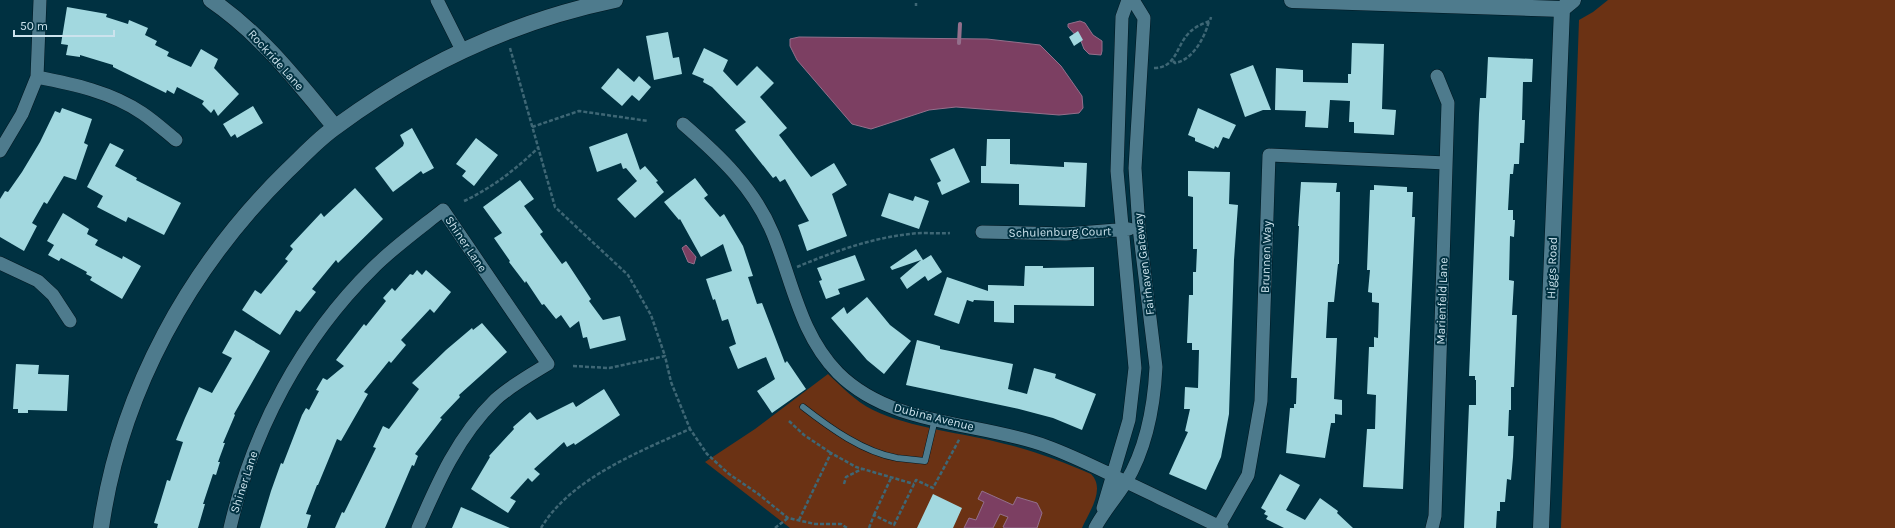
<svg xmlns="http://www.w3.org/2000/svg" width="1895" height="528" font-family="Karla,sans-serif">
<rect width="100%" height="100%" fill="#003141"/>
<path fill="#6b3214" d="M1608,0H1895V528H1561L1579,20L1593,12Z
M828,374C842,387 855,401 873,410C910,428 964,433 1005,444C1035,451 1063,462 1091,474C1106,489 1089,512 1082,528H790L705,462L755,429Z"/>
<path fill="#7c3f62" stroke="#94708c" d="M1080,21L1085,23L1093,35L1102,41V51L1101,55L1089,54L1084,49L1081,41L1068,27V24Z
M799,37L987,39L1040,45L1061,66L1082,96L1083,108L1079,113L1059,115L956,107L929,110L871,129L852,124L797,60L790,46V39Z
M686,245L696,257L694,264L688,262L682,248Z
M982,491L1013,505L1017,497L1037,503L1042,513L1037,528H1005L1003,527L1008,517L1000,514L993,528H964L969,518L976,520L984,502L978,499Z"/>
<g fill="none" stroke-linecap="round" stroke-linejoin="round">
<path stroke="#94708c" stroke-width="4" d="M959,43L960,24"/>
</g>
<path fill="#a2d8df" d="M67,7L107,14L106,17L128,24L129,20L148,28L145,35L157,41L155,45L169,52L167,56L191,67L201,49L218,59L214,68L239,94L218,116L214,109L211,113L202,104L204,101L177,87L174,94L167,90L166,93L113,67V65L80,55V57L66,55L68,45L61,44Z
M1078,31L1083,40L1074,46L1069,37Z
M668,32L673,58L679,57L682,74L654,80L646,36Z
M1352,43L1384,44L1382,109L1396,110L1394,135L1354,133V122H1349L1350,101L1330,100L1328,128L1305,127L1306,111L1275,110L1276,68L1303,70V82L1348,83V74H1351Z
M704,48L728,60L723,71L737,86L757,66L774,83L760,97L787,128L779,135L811,177L834,163L847,185L832,194L847,236L807,251L798,225L809,221L785,179L780,182L776,176L773,178L735,130L746,122L712,87L703,82L704,79L692,74Z
M1488,57L1533,59L1532,82H1523L1522,120H1525L1524,143H1520L1519,164H1514L1513,174H1510L1508,210H1513V220H1515L1514,237L1510,236L1509,280L1514,281L1512,315H1517L1514,387H1511V410H1509L1508,436H1514L1513,457L1511,480L1507,479L1505,502H1500V511H1497L1496,528H1464L1469,405H1476V380H1475V376H1469L1479,114L1480,98H1486Z
M1253,65L1271,110H1263L1245,117L1230,74Z
M618,68L634,82L639,76L651,87L639,101L632,95L622,106L601,88Z
M253,106L263,123L237,138L235,134L231,137L223,124Z
M62,108L92,119L84,143L88,145L76,180L64,176L47,204L44,202L32,223L37,226L24,251L0,237V199L5,191L8,192L22,172L40,142L55,111L60,113Z
M1198,108L1236,125L1229,139L1223,137L1218,148L1215,146L1214,149L1195,141V138L1188,135Z
M412,128L434,168L423,174L421,171L393,192L375,168L403,146L404,143L400,135Z
M627,133L640,170L645,166L658,181L656,182L664,192L635,218L617,199L637,181L626,168L623,169L621,163L597,172L589,147Z
M476,138L498,155L474,186L462,176L466,171L456,164Z
M987,139H1010V164L1064,167V162L1087,163L1085,207L1019,205V184L981,183V166H986Z
M110,143L124,150L115,166L137,178L136,180L181,203L164,235L128,217L126,222L97,207L103,196L87,187Z
M954,148L970,182L942,195L937,183L941,181L930,159Z
M1188,171L1230,172L1229,204L1238,205L1234,260L1229,414L1221,457L1206,490L1169,474L1188,432L1185,431L1190,409H1184L1185,387L1198,388L1199,350H1192V343H1187L1189,295H1193V272H1196L1197,249H1193V197L1188,196Z
M695,178L708,195L704,198L720,217L724,214L743,246L753,276L748,277L757,304L762,303L785,363L787,361L806,389L772,413L757,391L775,379L766,357L738,369L729,347L736,344L728,319L722,321L715,299L713,300L706,279L732,271L723,244L701,257L680,219L679,220L664,202Z
M520,180L534,199L524,206L543,232L540,234L562,264L566,261L591,299L589,301L603,320L620,316L626,340L590,349L587,337L583,338L579,321L570,328L561,315L556,319L544,304L542,305L526,281L525,283L509,262L510,261L494,238L502,233L483,207Z
M1301,182L1337,183L1336,192H1340L1339,264H1338L1334,302H1328L1326,338H1337L1334,399L1342,400V415L1335,414V423H1331L1325,458L1286,453L1290,408H1294V404H1296L1297,378H1291L1299,226H1298Z
M1374,185L1407,187V192H1413L1412,217H1415L1403,489L1363,487L1367,429H1375L1376,395L1367,394L1369,347H1374V337L1378,338L1379,303L1372,302V293L1368,292L1370,270H1367L1370,190H1374Z
M355,188L383,219L338,263L336,260L312,289L316,292L300,312L296,310L280,335L242,310L255,290L261,294L288,261L285,259L293,249L290,246L321,213L324,217Z
M889,193L913,201L915,196L929,201L919,229L881,216Z
M63,213L89,229L87,234L98,240L95,245L122,259L123,256L141,266L122,299L90,280L92,277L86,274L87,272L61,258L59,261L48,255L54,245L47,241Z
M916,249L923,260L931,255L942,272L928,281L925,276L907,289L900,278L921,260L892,270L890,267Z
M855,255L865,280L838,289L840,294L826,299L819,281L822,280L817,268Z
M1025,266H1043V268L1094,267V306L1014,305V323L994,322V301L974,300L973,302L967,300L959,324L934,315L947,277L988,291V285L1024,286Z
M417,270L422,275L426,270L451,292L434,313L430,309L401,340L406,345L391,363L389,361L364,392L368,394L341,441L337,439L318,485H317L306,514L311,515L307,528H260L271,491L281,463L283,464L302,415L306,408L309,410L319,391L316,390L323,378L327,380L344,366L336,360L364,324L366,326L386,301L383,298L392,288L395,291L410,274L413,275Z
M867,297L890,325L911,341L884,374L867,360L831,318L844,307L847,314Z
M482,323L507,352L459,395L460,397L440,418L442,419L415,454L418,456L414,466L412,465L385,528H335L342,512L344,513L376,448L373,447L383,426L389,429L419,389L412,383L446,350L472,328L473,330Z
M235,330L270,351L234,414L235,415L223,443H225L218,462H220L216,475L213,474L203,504H205L198,528H157L158,524L154,523L165,487L167,480L170,481L183,442L176,440L185,418L199,387L212,393L232,358L222,353Z
M917,340L940,346V349L1013,364L1008,389L1027,394L1034,368L1056,374L1055,378L1096,394L1082,430L1053,418L1019,409L906,385Z
M16,364L39,365L38,374L69,375L67,411L28,410V413H18V409H13Z
M604,389L620,415L575,445L574,443L567,447L564,442L534,469L540,474L532,482L528,478L510,498L516,501L508,513L471,489L490,457L489,456L514,429L513,427L530,412L537,420L573,402L576,407Z
M1280,474L1300,485L1286,510L1305,520L1320,498L1338,511L1337,513L1353,528H1284L1266,519L1268,516L1264,514L1266,511L1261,508Z
M933,494L962,508L953,528H917Z
M461,507L510,528H452Z"/>
<g fill="none" stroke-linecap="round" stroke-linejoin="round">
<g stroke="#021720" stroke-width="7">
<path id="service" d="M803,407C830,428 863,452 897,458C906,459 916,460 925,461L935,419"/>
</g>
<g stroke="#021720" stroke-width="14">
<path id="minor" d="M437,0L462,50
M37,77C73,84 111,92 142,113C154,121 165,131 176,140
M683,124C720,156 754,188 773,234C793,283 800,334 838,373C892,427 978,421 1046,446C1071,455 1095,467 1118,478C1153,495 1188,511 1222,528
M0,151L22,114L37,77L40,0
M982,232L1066,234L1129,229
M0,263L38,281L53,295L70,321
M1103,508L1129,420L1135,368L1117,171L1122,17L1128,0
M1219,526L1248,475L1261,401L1269,155L1446,163
M230,528C253,430 301,339 373,268C394,247 419,229 443,210L548,364C530,375 510,386 495,400C458,436 438,482 418,528
M1095,528C1104,511 1116,498 1126,482C1147,447 1154,407 1156,367L1139,228L1135,168L1144,18L1133,0
M1432,528L1435,516L1448,103L1437,76"/>
</g>
<g stroke="#021720" stroke-width="17">
<path id="tertiary" d="M211,0C261,34 297,81 335,127
M1292,0L1562,9
M1562,9L1573,0
M101,528C120,392 190,266 287,171C303,156 319,138 337,126C420,65 514,21 615,0
M1541,528L1562,9"/>
</g>
<path stroke="#3e6775" stroke-width="2.5" stroke-dasharray="4 2" stroke-linecap="butt" d="M916,3V6
M510,48L555,207L628,275L651,315L665,356
M1173,61L1175,63C1193,60 1205,37 1209,21
M1154,68C1176,68 1176,47 1188,34C1194,27 1202,24 1210,21L1211,17
M532,127L579,111L648,121
M464,201C492,188 516,169 538,148
M797,267C833,252 871,238 910,234C923,232 937,234 950,233
M573,366L609,368L665,356L671,382L690,429
M789,421L804,435L831,453
M844,484L846,477L862,469
M874,515L891,478
M799,520L831,453L856,467L914,484
M541,528C570,479 640,451 690,429L707,454L729,474L757,493L788,518L815,524H841L847,528
M775,528L788,518
M869,528L874,515L894,525L916,480L933,488L960,438"/>
<use href="#service" stroke="#4e7b8d" stroke-width="6"/>
<use href="#minor" stroke="#4e7b8d" stroke-width="13"/>
<use href="#tertiary" stroke="#4e7b8d" stroke-width="16"/>
</g>
<g text-anchor="middle" stroke-width="4" stroke-linejoin="round" paint-order="stroke">
<g font-size="12" fill="#cce3ed" stroke="#003141">
<text transform="translate(276 60) rotate(48)" y="4">Rockride Lane</text>
<text transform="translate(1060 232) rotate(-1)" y="4">Schulenburg Court</text>
<text transform="translate(466 244) rotate(56)" y="4">Shiner Lane</text>
<text transform="translate(1266 257) rotate(-88)" y="4">Brunnen Way</text>
<text transform="translate(1144 264) rotate(-97)" y="4">Fairhaven Gateway</text>
<text transform="translate(1552 268) rotate(-88)" y="4">Higgs Road</text>
<text transform="translate(1442 301) rotate(-88)" y="4">Marienfeld Lane</text>
<text transform="translate(934 417) rotate(14)" y="4">Dubina Avenue</text>
<text transform="translate(244 482) rotate(-72)" y="4">Shiner Lane</text>
</g>
</g>
<path d="M14 30v6h100v-6" fill="none" stroke="#cce3ed" stroke-width="2"/>
<text x="20" y="30" font-size="12" fill="#cce3ed" stroke="#003141" stroke-width="3" paint-order="stroke">50 m</text>
</svg>
